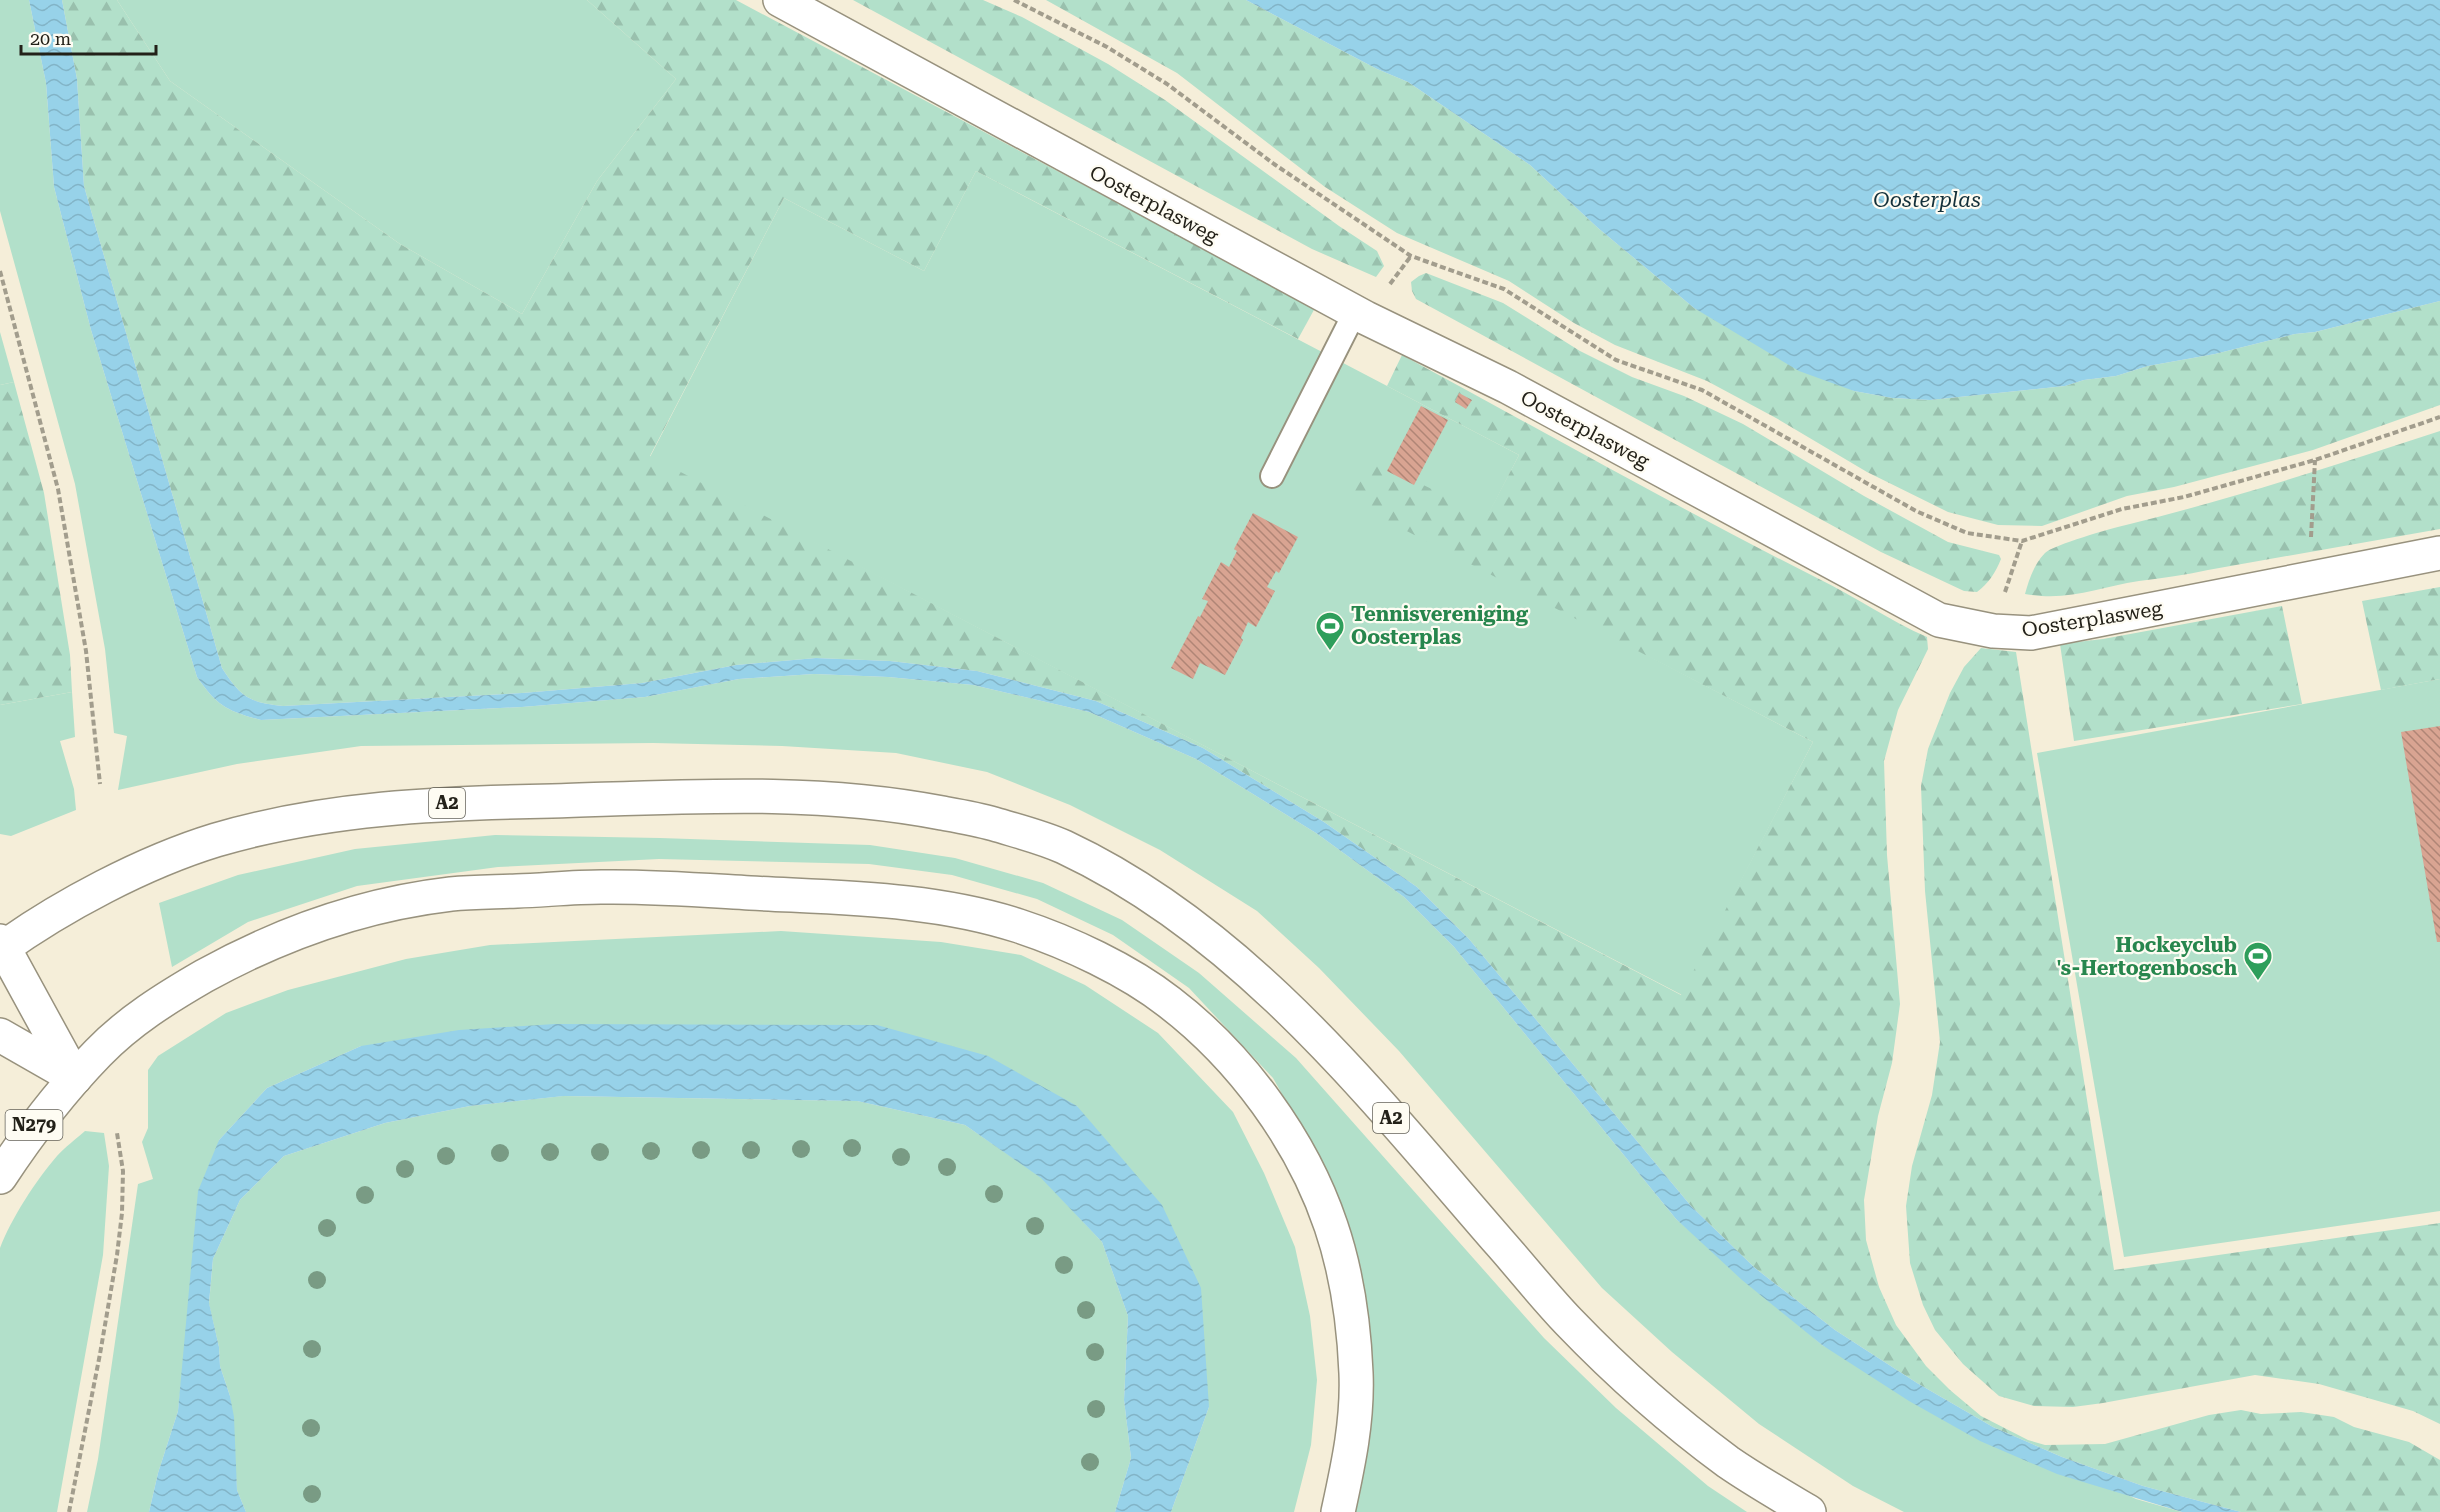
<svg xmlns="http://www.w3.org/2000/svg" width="2440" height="1512" font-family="'Roboto Serif',serif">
<defs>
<pattern id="forest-firs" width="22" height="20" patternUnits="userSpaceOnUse" patternTransform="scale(1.5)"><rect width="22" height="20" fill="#b2e0ca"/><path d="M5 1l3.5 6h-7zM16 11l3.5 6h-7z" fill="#99c0ad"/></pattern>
<pattern id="water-waves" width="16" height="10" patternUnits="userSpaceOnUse" patternTransform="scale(1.5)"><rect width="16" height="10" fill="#97d2e9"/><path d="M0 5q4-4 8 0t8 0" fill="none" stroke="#82b4c7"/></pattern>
<pattern id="building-back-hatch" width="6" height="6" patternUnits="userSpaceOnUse" patternTransform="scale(1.5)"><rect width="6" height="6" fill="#d9a492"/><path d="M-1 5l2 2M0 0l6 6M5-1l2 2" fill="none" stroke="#b08576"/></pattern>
</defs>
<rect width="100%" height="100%" fill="#f5eed9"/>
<path fill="#b2e0ca" d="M0,0H29L46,83L54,187L91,330L197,677C217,706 227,711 261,720L522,707L645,697L739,679L814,674L888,677L973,685L1089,712L1196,759L1316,833L1404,897L1454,947L1676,1219L1822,1345L2136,1499L2182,1512H1904L1853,1486L1759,1424L1672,1352L1602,1288L1399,1051L1319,968L1257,911L1160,850L1070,805L987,772L896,753L782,746L653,743L361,746L237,764L118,790L127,736L114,733L105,649L75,484L0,211Z
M117,0H587L676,79L597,181L522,314L400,244L170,81Z
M976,171L1519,455L1465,560L1813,742L1682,995L650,457L784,198L924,271Z
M0,332L14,382L0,385Z
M2440,679V1211L2124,1257L2037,753Z
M72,692L75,737L60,741L74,789L76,810L11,836L0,834V705Z
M495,835L660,838L870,845L955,858L1043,883L1122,920L1199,973L1296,1058L1544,1338L1616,1408L1708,1486L1747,1512H1353L1366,1457L1370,1376L1306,1137L1273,1078L1189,988L1113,935L1037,899L952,875L869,864L659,859L498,867L357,886L248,922L172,967L159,903L238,875L355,849Z
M781,931L941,942L1021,955L1085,985L1158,1033L1233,1112L1264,1173L1295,1247L1310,1316L1317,1380L1311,1445L1294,1512H1171L1209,1407L1077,1106L361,1046L267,1088L219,1140L185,1348L178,1411L158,1473L149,1512H87L98,1459L138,1184L153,1179L142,1142L148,1128V1070L158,1056L226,1013L288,990L406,959L490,945Z
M563,1096L857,1101L965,1125L1042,1178L1102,1242L1128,1316L1124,1400L1131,1458L1115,1512H246L237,1490L230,1396L220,1366L219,1347L209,1304L213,1259L240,1200L284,1156L385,1123L470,1106Z
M85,1131L104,1133L109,1166L103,1255L57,1512H0V1248C11,1219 36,1180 57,1156C65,1147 76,1139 85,1131Z"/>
<path fill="url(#forest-firs)" d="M62,0H117L170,81L400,244L522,314L597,181L676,79L587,0H736L1315,308L1298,339L976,171L924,271L784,198L650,456L1681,995L1813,742L1349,501L1368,458L1487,516L1519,455L1387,386L1402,355C1541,430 1678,508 1819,579C1856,597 1890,621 1927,637L1928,649L1898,710L1884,761L1887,855L1900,1004L1892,1063L1878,1116L1864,1200L1866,1240L1879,1287L1896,1325L1926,1366L1950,1390L1981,1416L2028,1440L2045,1445L2105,1444L2209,1415L2241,1410L2261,1414L2301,1412L2334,1417L2354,1427L2409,1442L2440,1460V1512H2241L2143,1486L2062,1457L1993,1427L1917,1383L1835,1330L1755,1268L1691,1206L1469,939L1417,887L1324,822L1203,748L1096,701L977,671L890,661L816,658L736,665L642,683L522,693L283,706C248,702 241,697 222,668L84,186L77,79Z
M853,0H983L1022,17L1108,64L1165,100L1339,226L1377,251L1384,266L1376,277L1312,249Z
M1046,0H1246L1377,69L1408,82L1530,165L1598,228L1694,308L1854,391L1892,398L1930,400L2065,386L2084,380L2116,376L2148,366L2215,354L2295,334L2315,332L2440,301V405L2313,450L2174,487L2127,496L2042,526L1998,525L1948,512L1867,472L1776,418L1707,381L1615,345L1574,323L1509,281L1397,233L1325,187L1177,73Z
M1426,273L1503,303L1580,351L1632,377L1684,396L1743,424L1864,496L1948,542L1999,555L2001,559C1996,572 1988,584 1977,592L1964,591L1881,552L1416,299L1412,291L1411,282L1419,276Z
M14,382L44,493L70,655L72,692L0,705V385Z
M2440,431V529L2208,570C2185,575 2163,578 2139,581C2098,587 2069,602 2025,594C2029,580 2034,564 2045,553C2053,545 2112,528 2126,525C2232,499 2336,465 2440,431Z
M2440,587V679L2381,690L2362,601Z
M2282,606L2302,704L2074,741L2060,644L2103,639Z
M1981,648L2016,652L2114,1270L2440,1223V1424L2413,1411L2319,1384L2255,1375L2103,1403L2073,1407L2034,1406L1999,1396L1963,1364L1935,1330L1923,1305L1910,1263L1906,1206L1912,1166L1932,1095L1940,1042L1925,891L1921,786L1928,749L1950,693L1964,667Z"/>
<path fill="url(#water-waves)" d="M29,0H62L77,79L84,186L222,668C241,697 248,702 283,706L522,693L642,683L736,665L816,658L890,661L977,671L1096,701L1203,748L1324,822L1417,887L1469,939L1691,1206L1755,1268L1835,1330L1917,1383L1993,1427L2062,1457L2143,1486L2241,1512H2182L2057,1474L1980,1441L1909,1401L1822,1345L1742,1280L1676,1219L1454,947L1404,897L1316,833L1196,759L1089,712L973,685L888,677L814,674L739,679L645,697L522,707L261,720C227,711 217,706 197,677L91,330L54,187L46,83Z
M1246,0H2440V301L2315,332L2295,334L2215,354L2148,366L2116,376L2084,380L2065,386L1930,400L1892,398L1854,391L1799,371L1694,308L1598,228L1530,165L1408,82L1377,69Z
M555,1024L877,1025L988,1056L1077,1106L1162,1205L1201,1288L1209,1407L1171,1512H1115L1131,1458L1124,1400L1128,1316L1102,1242L1041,1178L965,1125L857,1101L564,1096L470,1106L385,1123L284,1156L240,1200L213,1259L209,1303L219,1347L220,1366L230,1396L234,1417L237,1490L246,1512H149L158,1473L178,1411L198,1191L219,1140L267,1088L361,1046L459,1030Z"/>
<path fill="url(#building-back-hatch)" d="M1459,393L1472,400L1466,409L1455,402Z
M1421,406L1448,420L1414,485L1387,471Z
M1253,513L1298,537L1279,573L1276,571L1267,587L1275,591L1256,627L1248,622L1241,638L1243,640L1225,675L1200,663L1193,679L1171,668L1198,616L1200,617L1208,601L1202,599L1221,562L1229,567L1237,551L1234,549L1235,547Z
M2440,726V942H2437L2401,732Z"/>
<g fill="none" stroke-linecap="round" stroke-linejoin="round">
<g stroke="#98927e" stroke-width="26">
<path id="lane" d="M1272,476L1355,312"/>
</g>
<g stroke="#98927e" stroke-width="36">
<path id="street" d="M780,0L1366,318L1508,387L1939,620L1993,631L2031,633L2440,553"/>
</g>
<g stroke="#98927e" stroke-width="36">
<path id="secondary" d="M0,941L75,1078
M0,1035L75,1078"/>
</g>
<g stroke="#98927e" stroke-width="36">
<path id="highway" d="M0,950C61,906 144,862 216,840C324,808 440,803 552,801C683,797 813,788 942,813C959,816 977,819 994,824C1017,831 1042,837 1064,847C1245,932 1372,1096 1500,1243C1523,1269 1545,1297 1569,1322C1618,1373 1671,1420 1728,1462C1754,1480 1782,1496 1809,1512
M0,1177C29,1133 61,1091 98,1053C129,1021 166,998 204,976C280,934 365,904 451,894C473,892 495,892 517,891C545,890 573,887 601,887C651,886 701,890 750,893C840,898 933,898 1019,926C1068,942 1128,970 1169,1002C1241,1057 1302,1140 1331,1226C1347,1273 1354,1324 1356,1373C1358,1421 1348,1466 1338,1512"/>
</g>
<path stroke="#a29d8d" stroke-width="4" stroke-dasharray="6 3" stroke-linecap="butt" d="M1014,0L1107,47L1167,84L1274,164L1411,256L1504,289L1616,360L1702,390L1916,511L1967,533L2022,541L2122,509L2184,497L2315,460L2440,417
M0,271L58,489L86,651L100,784
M1390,284L1411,256
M2311,537L2315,460
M2005,592L2022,541
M69,1512L100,1354L117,1255L122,1213L123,1171L117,1133"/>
<use href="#lane" stroke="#fff" stroke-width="22"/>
<use href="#street" stroke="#fff" stroke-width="33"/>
<use href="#secondary" stroke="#fff" stroke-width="33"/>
<use href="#highway" stroke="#fff" stroke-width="33"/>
</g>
<g fill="#799b84">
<circle cx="852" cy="1148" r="9"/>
<circle cx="801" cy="1149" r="9"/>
<circle cx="701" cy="1150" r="9"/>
<circle cx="751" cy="1150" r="9"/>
<circle cx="651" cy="1151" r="9"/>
<circle cx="550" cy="1152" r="9"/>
<circle cx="600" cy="1152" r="9"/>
<circle cx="500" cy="1153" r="9"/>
<circle cx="446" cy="1156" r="9"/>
<circle cx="901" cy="1157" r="9"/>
<circle cx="947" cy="1167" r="9"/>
<circle cx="405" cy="1169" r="9"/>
<circle cx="994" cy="1194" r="9"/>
<circle cx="365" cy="1195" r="9"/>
<circle cx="1035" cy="1226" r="9"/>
<circle cx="327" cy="1228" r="9"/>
<circle cx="1064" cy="1265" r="9"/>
<circle cx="317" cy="1280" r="9"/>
<circle cx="1086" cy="1310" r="9"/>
<circle cx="312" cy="1349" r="9"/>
<circle cx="1095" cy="1352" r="9"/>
<circle cx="1096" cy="1409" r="9"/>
<circle cx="311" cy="1428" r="9"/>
<circle cx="1090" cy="1462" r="9"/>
<circle cx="312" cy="1494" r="9"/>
</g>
<defs>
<g id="stadium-pin" transform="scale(1.5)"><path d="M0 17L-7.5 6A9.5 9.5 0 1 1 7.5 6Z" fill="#2e9e5b" stroke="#fefcf3"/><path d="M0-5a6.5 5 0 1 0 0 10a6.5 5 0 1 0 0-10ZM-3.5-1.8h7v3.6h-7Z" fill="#fff"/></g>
</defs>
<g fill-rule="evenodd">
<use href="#stadium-pin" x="1330" y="626"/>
<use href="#stadium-pin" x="2258" y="956"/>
</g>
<g text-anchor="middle" stroke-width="4.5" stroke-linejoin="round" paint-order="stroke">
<g fill="#fefcf3" stroke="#65635a" stroke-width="1.5">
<rect x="429" y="788" width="36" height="30" rx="4.5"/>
<rect x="1373" y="1103" width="36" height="30" rx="4.5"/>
<rect x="5.5" y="1110" width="57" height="30" rx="4.5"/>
</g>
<g font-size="18" font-weight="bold" fill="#232119">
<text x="447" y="809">A2</text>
<text x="1391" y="1124">A2</text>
<text x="34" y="1131">N279</text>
</g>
<g font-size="20" fill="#232119" stroke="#fefcf3">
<text transform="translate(1154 204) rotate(28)" y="7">Oosterplasweg</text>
<text transform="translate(1585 429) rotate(28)" y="7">Oosterplasweg</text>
<text transform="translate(2092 619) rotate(-9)" y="7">Oosterplasweg</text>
</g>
<g font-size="20" font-weight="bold" fill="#27864d" stroke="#fefcf3" text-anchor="start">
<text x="1351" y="621">Tennisvereniging<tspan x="1351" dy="23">Oosterplas</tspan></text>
<text x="2237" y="952" text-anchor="end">Hockeyclub<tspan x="2237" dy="23">'s-Hertogenbosch</tspan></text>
</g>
<g font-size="21" font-style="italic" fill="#14313b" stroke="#fefcf3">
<text x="1927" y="207">Oosterplas</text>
</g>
</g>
<path d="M21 45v9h135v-9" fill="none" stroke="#232119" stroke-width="3"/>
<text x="30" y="45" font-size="18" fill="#232119" stroke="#fefcf3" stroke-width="4.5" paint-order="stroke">20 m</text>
</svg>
